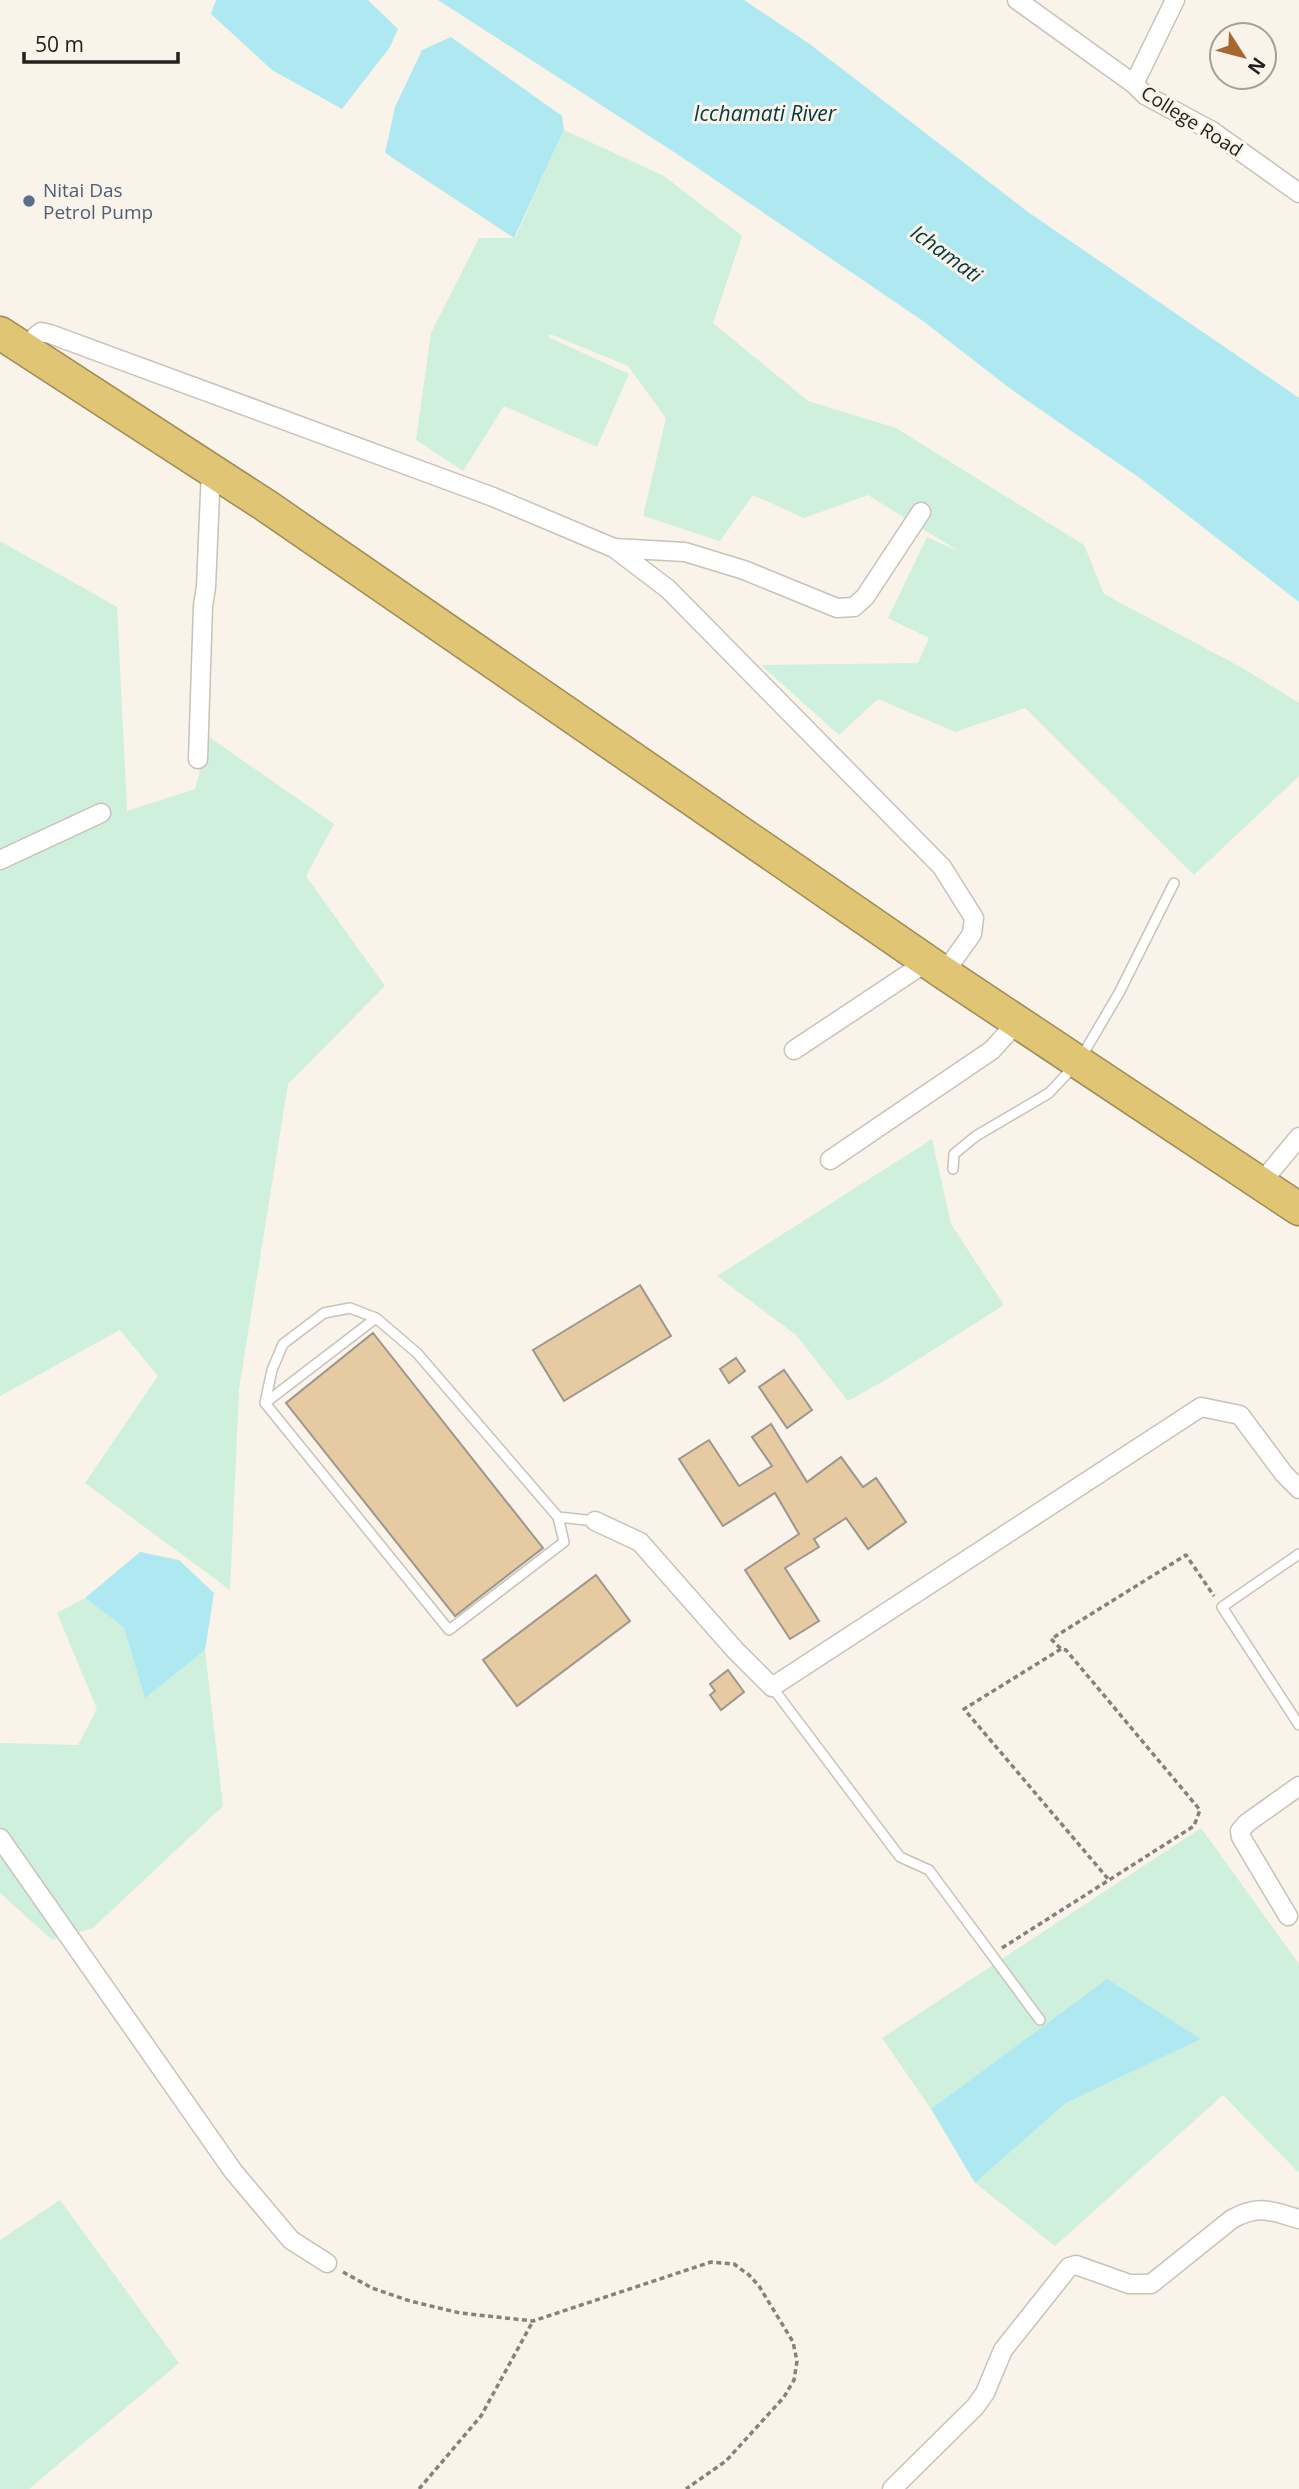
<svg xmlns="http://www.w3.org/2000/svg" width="1299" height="2489" font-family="'Open Sans',sans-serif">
<rect width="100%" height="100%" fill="#faf3e9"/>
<path fill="#cff0dd" d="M564,130L664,176L742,236L713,323L808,401L896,428L1084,545L1104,594L1244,669L1299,703V776L1194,875L1025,708L955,732L878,699L839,735L761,665L918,663L929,638L888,618L927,537L960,552L868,495L804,518L753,495L720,541L643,516L666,418L628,366L550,334L548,337L629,374L597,447L504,406L463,471L416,440L431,333L479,238H515Z
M0,541L117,607L127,811L195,789L209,737L334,824L306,876L385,986L288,1084L239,1389L230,1590L85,1483L158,1376L120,1330L0,1396Z
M932,1139L951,1224L1004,1305L887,1379L848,1401L796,1335L717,1276Z
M85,1598L125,1626L145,1697L205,1650L223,1806L93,1928L52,1940L0,1893V1743L78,1745L97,1709L57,1613Z
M1201,1828L1299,1964V2173L1223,2095L1055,2246L975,2183L1066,2103L1201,2039L1107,1980L931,2109L882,2038Z
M60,2200L179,2363L29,2489H0V2240Z"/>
<path fill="#aee9f1" d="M216,0H368L398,29L390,47L342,109L272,70L211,14Z
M438,0H744L811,45L1028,212L1299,398V602L1141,479L1012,390L923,321L677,154Z
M451,37L562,116L564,130L514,238L385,153L395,107L422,50Z
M140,1552L179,1560L214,1593L205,1650L145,1698L124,1627L85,1598Z
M1107,1979L1201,2039L1066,2103L975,2183L931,2109Z"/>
<path fill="#e5caa2" stroke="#9c968d" stroke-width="2" d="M640,1285L671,1336L564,1401L533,1350Z
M373,1333L543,1548L455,1616L286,1403Z
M736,1358L745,1371L729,1383L720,1369Z
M784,1370L812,1410L787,1428L759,1387Z
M771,1424L807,1482L841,1457L863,1487L876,1478L906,1522L868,1549L846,1518L814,1539L819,1547L785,1568L819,1621L790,1639L745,1570L799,1534L775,1493L723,1526L679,1459L709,1440L739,1486L772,1466L752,1437Z
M596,1575L630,1621L517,1706L483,1660Z
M728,1670L744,1692L721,1710L710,1695L715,1691L710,1684Z"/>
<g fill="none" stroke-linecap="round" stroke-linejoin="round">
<g stroke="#c8c2b8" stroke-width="12">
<path id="lane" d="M953,1169L954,1154L976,1136L1049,1093L1079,1061L1119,993L1174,883
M265,1403L272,1370L283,1344L324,1313L350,1308L376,1318
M558,1517L564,1542L449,1630L265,1403L376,1318L417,1353L558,1517L595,1521
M1299,1554L1222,1607L1299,1725
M772,1687L900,1857L929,1870L1040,2020"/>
</g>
<g stroke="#c8c2b8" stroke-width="21">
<path id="street" d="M1017,0L1134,84L1145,95L1212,131L1299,193
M1134,84L1175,0
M26,349L36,336L41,332L50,334L493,497L614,548L668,589L942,867L974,918L972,934L944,973
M614,548L685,552L744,570L837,608L854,607L865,597L921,512
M198,759L203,606L206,587L211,470
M0,860L101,813
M794,1050L928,961
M830,1160L992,1050L1019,1020
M1261,1183L1299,1137
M595,1521L640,1542L735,1650L772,1687L1201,1407L1240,1415L1284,1474L1299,1489
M0,1838L233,2171L291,2240L327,2263
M1288,1916L1241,1837L1240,1831L1247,1823L1299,1786
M892,2489L975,2407L985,2393L1003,2350L1069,2267L1076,2265L1129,2284H1151L1232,2219C1259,2204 1271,2211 1299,2219"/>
</g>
<g stroke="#9e8b56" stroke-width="35">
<path id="highway" d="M0,333L268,507L944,973L1299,1209"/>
</g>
<path stroke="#86817b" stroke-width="3.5" stroke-dasharray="5 3.5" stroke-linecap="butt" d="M1061,1649L964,1709L1109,1880
M1002,1948L1194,1826L1200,1810L1066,1650L1061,1649L1051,1639L1186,1555L1214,1596
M343,2272L372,2288L410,2301L460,2313L533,2321L711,2262L734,2264L749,2275L759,2286L793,2342L797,2361L794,2380L784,2397L726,2461L686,2489
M419,2489L481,2416L533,2321"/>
<use href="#lane" stroke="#fff" stroke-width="9"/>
<use href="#street" stroke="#fff" stroke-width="18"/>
<use href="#highway" stroke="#e0c575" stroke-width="32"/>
</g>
<circle fill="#5c6f8a" stroke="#faf3e9" stroke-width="2.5" cx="29" cy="201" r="7"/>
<g text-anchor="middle" stroke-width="6" stroke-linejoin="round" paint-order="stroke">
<g font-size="19" fill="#23201d" stroke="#faf3e9">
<text transform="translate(1192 121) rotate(32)" y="7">College Road</text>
</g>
<g font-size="19" fill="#4e5e75" stroke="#faf3e9" text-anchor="start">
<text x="43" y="197">Nitai Das<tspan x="43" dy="22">Petrol Pump</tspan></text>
</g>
<g font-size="21" font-style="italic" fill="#00383e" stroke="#faf3e9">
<text x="765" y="121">Icchamati River</text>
<text transform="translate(946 254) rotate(36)" y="7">Ichamati</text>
</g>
</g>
<g transform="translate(1243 56) rotate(126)"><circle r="33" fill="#faf3e9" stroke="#a49f97" stroke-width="2"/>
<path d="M0-5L12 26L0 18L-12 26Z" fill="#a86731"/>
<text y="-10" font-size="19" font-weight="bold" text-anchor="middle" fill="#23201d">N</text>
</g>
<path d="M24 52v10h154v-10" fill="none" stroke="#23201d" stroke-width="3.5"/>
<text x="35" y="52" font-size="21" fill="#23201d" stroke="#faf3e9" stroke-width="5" paint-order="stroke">50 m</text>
</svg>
